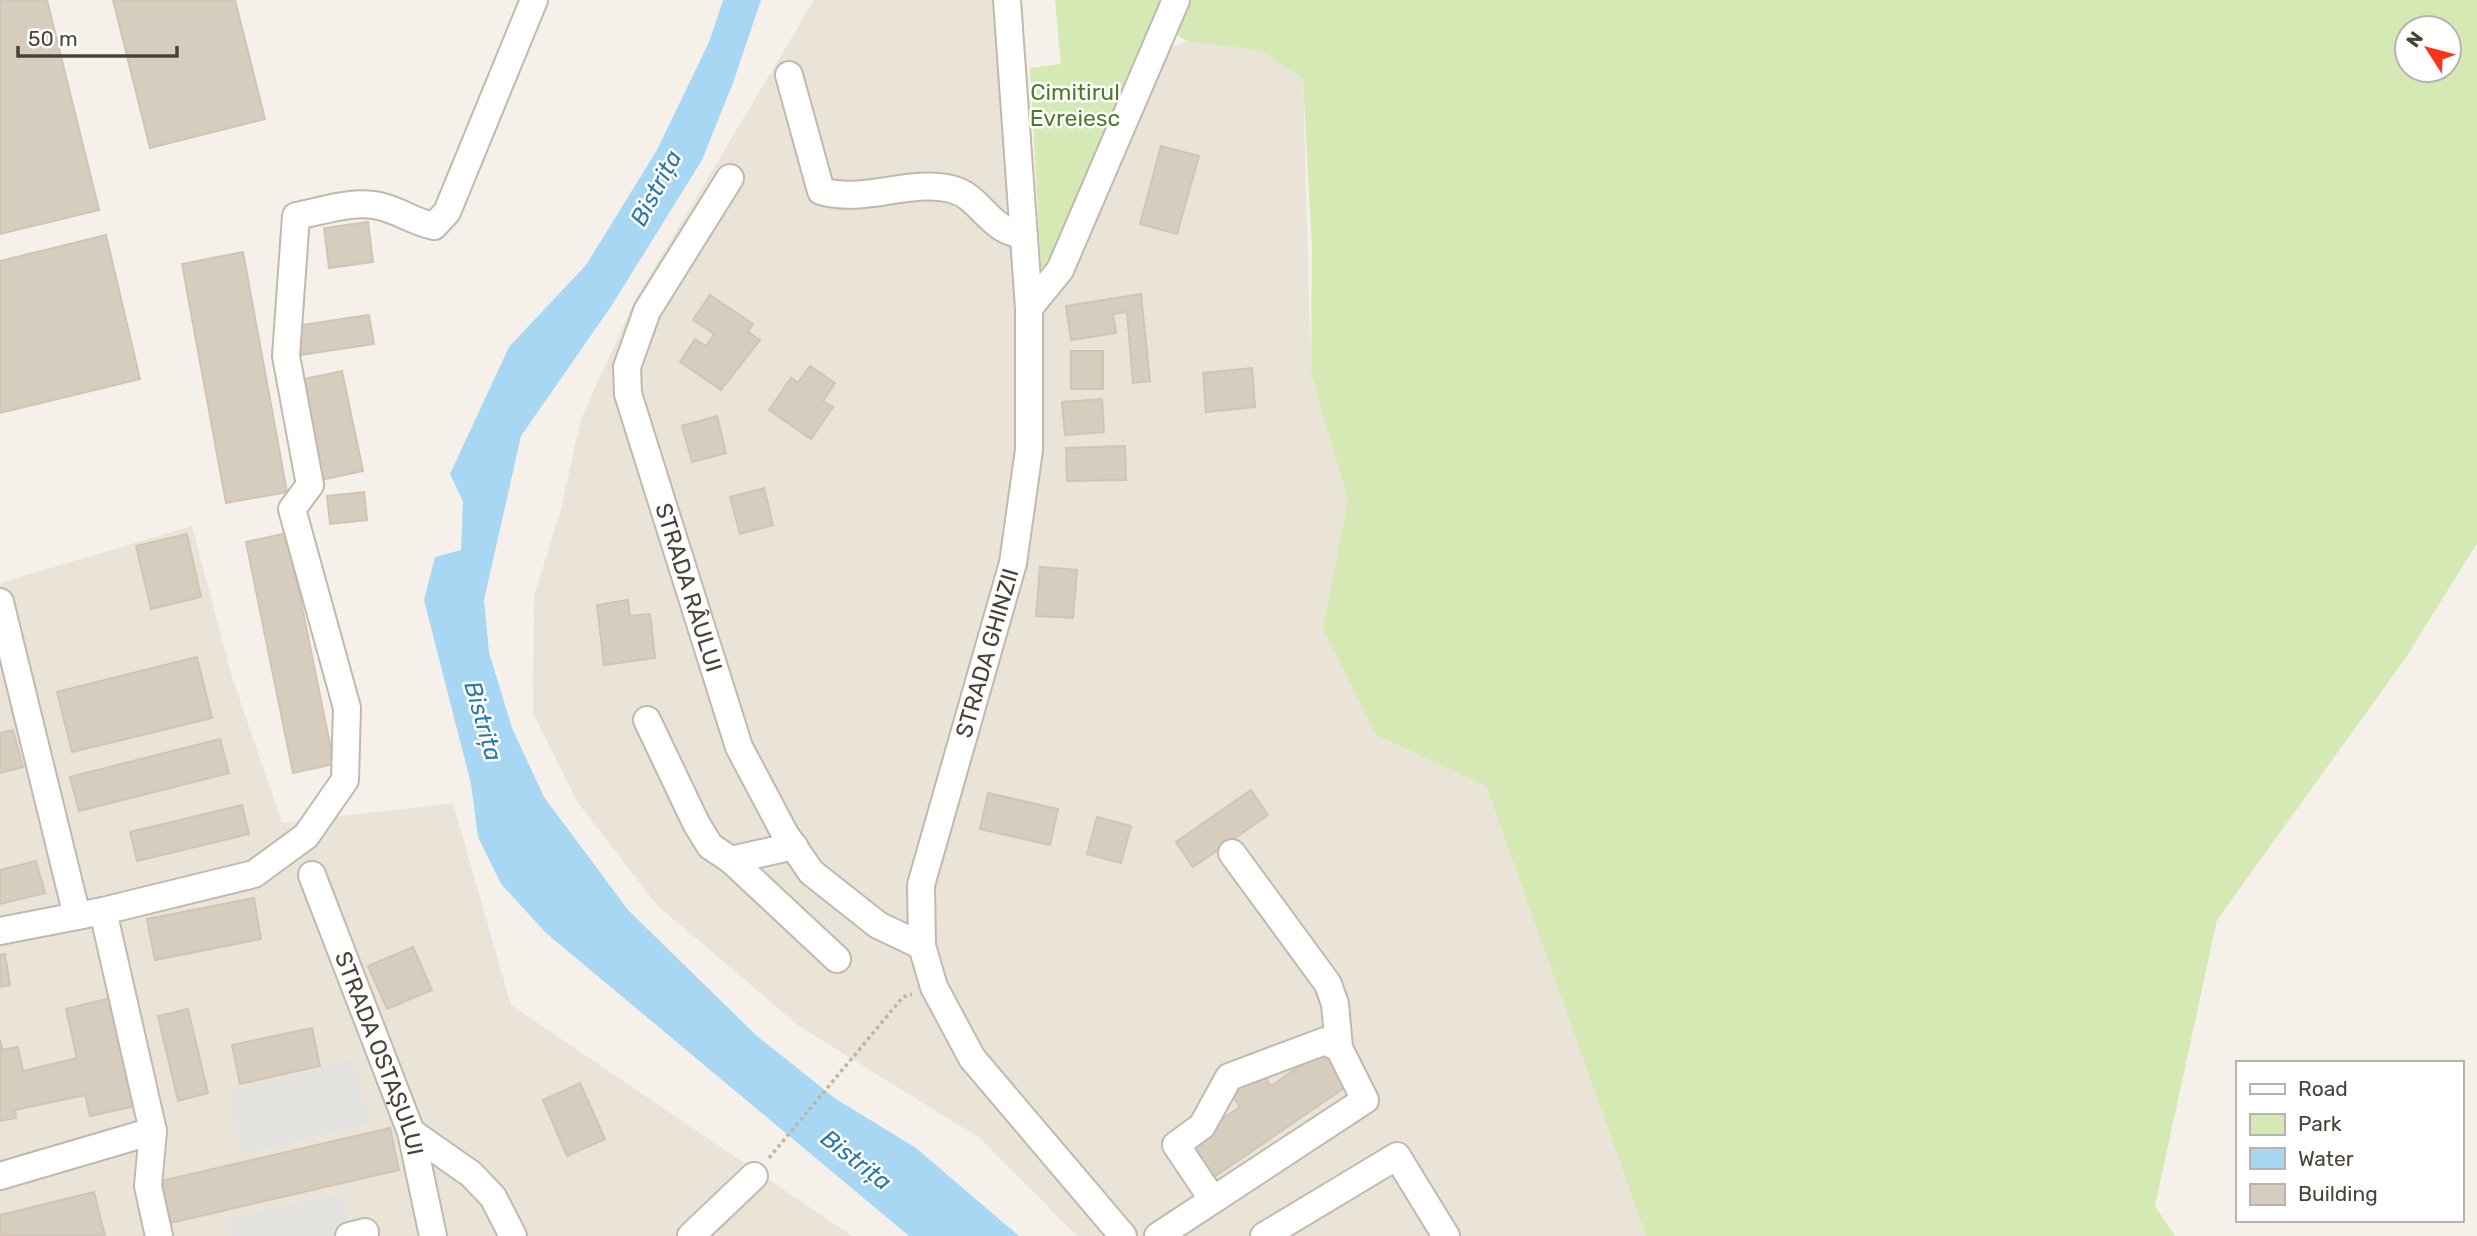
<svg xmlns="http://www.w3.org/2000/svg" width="2477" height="1236" font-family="Rubik,sans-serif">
<rect width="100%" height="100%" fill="#f5f1ea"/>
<path fill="#e9e3d8" d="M814,0H1017L1041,272H1066L1163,51L1187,41L1261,51L1303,79L1311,372L1348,500L1323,628L1376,735L1486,786L1646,1236H1077L981,1139L799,1026L657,905L578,803L533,713L534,596L561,509L581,419L635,300Z
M192,526L232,677L282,823L453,803L511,1005L852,1236H0V583Z"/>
<path fill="#d4e9b3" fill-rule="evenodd" d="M1055,0H2477V543L2407,656L2217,920L2155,1206L2175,1236H1646L1486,786L1376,735L1323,628L1348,500L1311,373L1312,249L1303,79L1261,51L1187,41L1155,20L1054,268L1041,267L1030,68L1061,64ZM2407,28H2449V70H2407Z"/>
<path fill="#e4e2df" d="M354,1059L370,1123L242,1154L230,1091Z
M343,1193L350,1236H229L226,1219Z"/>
<path fill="#a7d7f2" d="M723,0H761L733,83L702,160L612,305L521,436L484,600L489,652L512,728L544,797L628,910L757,1036L836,1099L916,1148L1019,1236H909L546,933L501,884L478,837L471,784L424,600L435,557L461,550L463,502L450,474L509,347L586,265L657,150L709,42Z"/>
<path fill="#d7cdbf" stroke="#d2c4b3" stroke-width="2" d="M0,0H47L99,210L0,234Z
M113,0H235L265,119L150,148Z
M1161,146L1199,156L1177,234L1140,224Z
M368,222L373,262L329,268L324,228Z
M106,235L140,379L0,413V261Z
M243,252L287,492L226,503L182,264Z
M1141,294L1150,381L1133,383L1127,312L1113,314L1116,333L1071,340L1066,306Z
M710,295L753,324L748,332L760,340L721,390L680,362L695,339L706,346L714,334L693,320Z
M369,315L374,344L300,355L295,326Z
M1071,351H1103V389H1071Z
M810,366L835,383L823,401L833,407L811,439L769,410L791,378L798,383Z
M1252,368L1255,407L1206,412L1203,373Z
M342,371L363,471L316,481L295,381Z
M1102,399L1104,432L1065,435L1062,402Z
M717,416L726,453L692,462L682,426Z
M1125,446L1126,480L1067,481L1066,448Z
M764,488L773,525L740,534L730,497Z
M364,492L367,520L330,524L327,496Z
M287,533L334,764L293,773L246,542Z
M187,534L201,597L151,609L136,546Z
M1040,567L1077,570L1073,618L1036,616Z
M628,600L630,616L650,614L655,658L604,665L597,605Z
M197,657L212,718L72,752L57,692Z
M13,730L23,767L0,773V733Z
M220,739L229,773L79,811L70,777Z
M1251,790L1268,815L1193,867L1176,842Z
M988,793L1058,809L1050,845L980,829Z
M242,805L249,834L137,861L130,832Z
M1097,817L1131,826L1121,863L1087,854Z
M36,861L45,893L0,904V870Z
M254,898L261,939L155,960L147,919Z
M413,947L432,990L387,1009L368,966Z
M5,954L10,985L0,987V955Z
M111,998L135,1106L90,1116L85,1095L15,1110L16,1118L0,1121V1040L2,1050L18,1047L23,1071L77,1058L66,1009Z
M188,1009L208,1093L178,1101L158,1016Z
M312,1028L320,1066L240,1084L232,1045Z
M1323,1050L1347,1086L1211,1179L1186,1143L1240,1107L1230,1092L1261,1071L1271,1086Z
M580,1083L605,1139L567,1156L543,1100Z
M390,1128L399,1170L170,1223L161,1181Z
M94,1192L105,1236H0V1215Z"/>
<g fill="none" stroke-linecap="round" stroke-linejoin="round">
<g stroke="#c1b9ad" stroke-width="30">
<g id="minor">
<path d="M1007,0L1029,308V450L1013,563L921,885L922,946L934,987L972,1058L1123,1236"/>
<path d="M789,75L821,191C865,204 908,179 951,189C974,194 984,217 1003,228C1009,232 1017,234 1024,236"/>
<path id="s1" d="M730,178L647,311L627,367L628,394L739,747L785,834L811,872L878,925L922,946"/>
<path d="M1029,308L1060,270L1176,0"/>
<path d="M0,602L77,916"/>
<path d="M647,720L696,823L710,846L731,860L794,846"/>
<path d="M1232,853L1328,984L1335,1004L1339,1048"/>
<path d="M731,860L837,959"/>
<path id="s2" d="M312,875L411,1132L433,1236"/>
<path d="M103,911L153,1131L148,1186L159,1236"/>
<path d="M0,931L103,911L254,874L306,836L345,780L347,708L292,509L310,485L286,356L296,216C324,211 355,199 383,207C401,212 415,222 434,226L447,212L534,0"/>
<path d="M411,1132L471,1174L493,1197L513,1236"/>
<path d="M0,1176L153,1131"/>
<path d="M349,1236L365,1232"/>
<path d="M691,1236L754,1176"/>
<path d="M1158,1236L1365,1100L1339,1048L1325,1041L1229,1077L1202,1126L1176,1145L1213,1200"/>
<path d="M1264,1236L1397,1156L1446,1236"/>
</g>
</g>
<path stroke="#c3b49e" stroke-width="3.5" stroke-dasharray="3.5 3.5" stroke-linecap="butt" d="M769,1158L903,997L912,994"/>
<use href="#minor" stroke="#fff" stroke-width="26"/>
</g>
<g text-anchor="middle" stroke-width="5" stroke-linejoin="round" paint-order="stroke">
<g font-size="23" fill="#4d7d29" stroke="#fff">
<text x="1075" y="100">Cimitirul<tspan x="1075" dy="26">Evreiesc</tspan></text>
</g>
<g font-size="23" fill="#4a4238" stroke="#fff">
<text dy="8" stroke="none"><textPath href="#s1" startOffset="446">STRADA RÂULUI</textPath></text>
<text transform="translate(987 653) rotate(-74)" y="8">STRADA GHINZII</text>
<text dy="8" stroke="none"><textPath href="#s2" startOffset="191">STRADA OSTAȘULUI</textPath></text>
</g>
<g font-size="24" font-style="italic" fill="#2c79a7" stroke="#fff">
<text transform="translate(656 188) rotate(-62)" y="8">Bistrița</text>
<text transform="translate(483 721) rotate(74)" y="8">Bistrița</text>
<text transform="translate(856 1160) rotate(38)" y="8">Bistrița</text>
</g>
</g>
<rect x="2236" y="1061" width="228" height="161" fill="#ffffff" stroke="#b7b3af" stroke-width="2"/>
<rect x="2250" y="1084" width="35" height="10" fill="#ffffff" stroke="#b7b3af" stroke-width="2"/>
<text x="2298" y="1096" font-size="21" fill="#4a4238">Road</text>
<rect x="2250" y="1114" width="35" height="21" fill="#d4e9b3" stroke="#b7b3af" stroke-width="2"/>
<text x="2298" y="1131" font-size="21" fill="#4a4238">Park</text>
<rect x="2250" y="1148" width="35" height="21" fill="#a7d7f2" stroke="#b7b3af" stroke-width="2"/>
<text x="2298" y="1166" font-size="21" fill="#4a4238">Water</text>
<rect x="2250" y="1184" width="35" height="21" fill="#d7cdbf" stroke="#b7b3af" stroke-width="2"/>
<text x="2298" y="1201" font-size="21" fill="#4a4238">Building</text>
<g transform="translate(2428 49) rotate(306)"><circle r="33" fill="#ffffff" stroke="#b7b3af" stroke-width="2"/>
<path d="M0-5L12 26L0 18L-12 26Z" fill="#fc321b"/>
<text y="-10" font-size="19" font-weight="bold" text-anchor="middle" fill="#4a4238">N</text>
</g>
<path d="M18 46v10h159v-10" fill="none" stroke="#4a4238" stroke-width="3.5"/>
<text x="28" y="46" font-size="21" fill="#4a4238" stroke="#ffffff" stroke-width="5" paint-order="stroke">50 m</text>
</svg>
